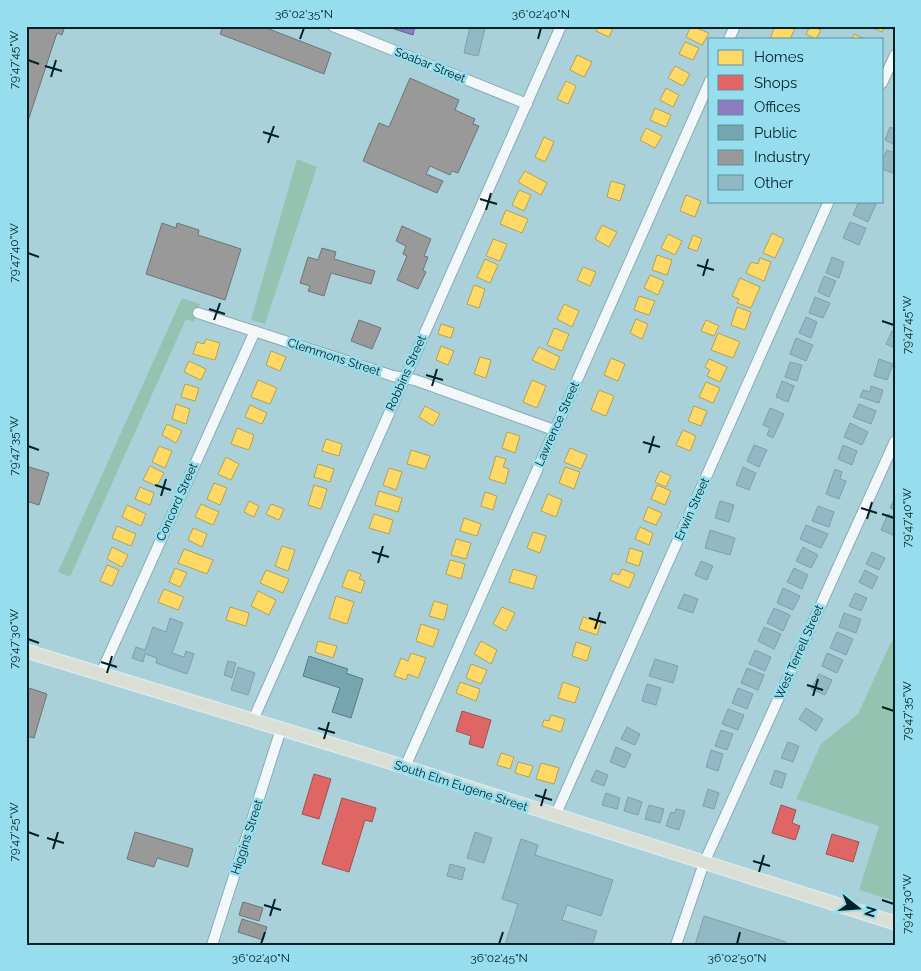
<svg xmlns="http://www.w3.org/2000/svg" width="921" height="971" font-family="Raleway,sans-serif">
<rect width="100%" height="100%" fill="#aad1da"/>
<path fill="#95c3b2" d="M297,159L317,167L265,324L251,320Z
M182,298L200,304L194,322L186,319L70,577L58,572Z
M891,642L895,643V901L859,890L879,826L796,799L821,744L858,714Z"/>
<path fill="#ffd966" stroke="#b3a253" d="M598,26H614L609,37L596,31Z
M691,26L709,33L702,45L686,37Z
M775,26H796L790,39H770Z
M810,26L821,30L816,39L806,34Z
M869,26H884L882,32Z
M854,34L865,39H852Z
M685,42L699,48L693,60L679,54Z
M577,55L592,62L584,77L570,70Z
M675,66L690,74L683,86L668,78Z
M566,81L576,86L568,104L557,99Z
M666,88L679,95L673,107L660,100Z
M655,108L671,115L666,127L650,120Z
M646,128L662,136L655,148L640,140Z
M544,137L554,142L545,162L535,157Z
M525,171L547,183L541,195L518,182Z
M611,181L625,185L620,201L607,197Z
M519,190L531,195L524,211L512,205Z
M686,195L701,201L695,217L680,211Z
M506,210L528,219L522,233L500,224Z
M602,225L617,232L609,247L595,239Z
M772,233L784,239L775,258L763,253Z
M668,234L682,241L675,255L661,248Z
M693,235L702,239L697,251L688,248Z
M493,239L507,244L500,261L486,256Z
M657,255L672,260L667,275L652,270Z
M760,258L771,262L764,281L746,273L751,262L758,264Z
M485,259L498,265L490,283L477,277Z
M583,267L596,272L590,286L577,280Z
M650,275L664,281L658,295L644,288Z
M740,278L760,287L751,308L737,303L739,299L732,296Z
M474,285L485,289L479,308L467,304Z
M639,296L655,301L649,315L634,310Z
M564,304L579,311L572,327L557,319Z
M737,307L751,312L745,330L731,325Z
M636,319L648,324L642,339L630,333Z
M706,320L719,326L714,336L701,331Z
M441,324L454,328L451,338L438,334Z
M554,328L569,334L562,351L547,345Z
M718,333L740,342L733,358L711,350Z
M206,339L220,343L215,360L193,354L197,342L204,344Z
M441,346L454,351L448,365L436,360Z
M539,347L560,357L554,370L532,360Z
M271,351L286,357L280,371L266,365Z
M480,357L491,360L486,378L474,374Z
M611,358L625,364L618,381L604,375Z
M709,359L727,367L720,382L707,376L710,370L705,367Z
M189,361L206,369L201,380L184,372Z
M258,380L277,388L270,404L251,397Z
M532,380L546,386L537,408L523,402Z
M706,382L720,388L713,403L699,397Z
M185,384L199,388L195,401L181,397Z
M599,390L614,396L606,416L591,410Z
M176,404L190,409L186,424L172,419Z
M250,405L267,413L262,424L245,417Z
M425,406L440,414L433,426L419,417Z
M694,406L707,411L701,426L688,421Z
M167,424L182,431L176,443L162,435Z
M237,428L254,435L249,450L231,444Z
M683,430L696,436L690,451L676,445Z
M507,432L520,436L515,453L502,448Z
M326,439L342,444L339,456L322,451Z
M159,446L172,451L165,468L152,462Z
M570,448L587,455L581,469L564,462Z
M411,450L430,456L425,469L407,464Z
M496,456L506,459L503,467L509,469L505,484L489,479Z
M226,457L239,464L231,480L218,474Z
M318,464L334,469L330,482L314,477Z
M150,466L164,473L157,486L143,480Z
M565,467L580,472L574,489L559,483Z
M389,468L402,472L396,490L383,485Z
M660,471L671,476L666,487L655,482Z
M214,483L227,488L220,505L207,499Z
M314,485L327,489L321,509L308,505Z
M657,485L671,491L665,505L651,499Z
M140,487L154,493L150,505L135,499Z
M379,491L402,498L398,512L375,505Z
M485,492L497,496L493,510L481,506Z
M548,494L562,500L556,517L541,511Z
M249,501L259,506L254,517L244,512Z
M201,504L219,512L213,525L195,517Z
M271,504L284,509L279,520L266,514Z
M127,505L146,514L141,526L122,517Z
M648,507L662,513L656,525L643,520Z
M374,514L393,520L389,534L369,528Z
M464,518L481,524L477,536L460,531Z
M117,526L136,534L131,546L112,538Z
M640,527L653,533L649,545L635,539Z
M193,528L207,534L202,547L188,540Z
M533,532L546,536L540,553L527,548Z
M456,539L471,543L466,559L451,555Z
M282,546L295,550L288,571L275,566Z
M112,547L128,555L122,567L107,559Z
M630,548L643,552L639,566L626,562Z
M184,549L213,560L207,574L178,563Z
M450,560L465,564L461,579L446,574Z
M107,565L119,570L112,586L100,581Z
M175,568L187,573L180,587L169,582Z
M513,569L537,576L533,589L509,582Z
M622,569L635,574L629,588L610,580L613,573L619,575Z
M266,570L289,579L283,593L260,583Z
M348,570L361,574L359,579L365,581L361,593L342,587Z
M164,589L184,597L178,610L158,602Z
M258,591L276,600L269,615L251,606Z
M336,596L354,602L347,624L329,618Z
M434,601L448,605L444,620L429,616Z
M230,607L249,613L246,626L226,620Z
M502,607L515,613L506,631L493,624Z
M583,617L601,622L597,635L579,629Z
M421,624L439,630L433,647L416,641Z
M318,641L337,646L333,658L315,652Z
M481,641L497,650L491,664L474,654Z
M576,642L591,647L587,661L572,656Z
M411,653L426,658L418,678L408,674L406,680L394,676L401,658L408,661Z
M471,664L487,670L481,684L466,678Z
M460,682L480,689L476,701L456,693Z
M563,682L580,688L575,703L558,698Z
M551,715L565,719L561,732L542,726L544,720L549,721Z
M501,753L514,757L510,769L497,765Z
M518,762L533,766L529,777L515,773Z
M541,763L559,768L554,784L536,779Z"/>
<path fill="#e06666" stroke="#9e5153" d="M462,711L491,720L483,748L469,744L471,736L456,731Z
M314,774L331,779L319,819L302,814Z
M342,798L376,808L372,822L365,820L349,872L322,864Z
M781,805L796,810L792,823L800,826L795,840L772,833Z
M832,834L859,842L853,862L826,854Z"/>
<path fill="#8e7cc3" stroke="#646194" d="M385,26H415L413,35Z"/>
<path fill="#76a5af" stroke="#547d86" d="M309,656L348,669L346,673L363,679L351,718L332,712L340,688L303,676Z"/>
<path fill="#999" stroke="#6c7577" d="M26,26H65L62,35L57,33L26,127Z
M223,26H261L331,53L324,74L220,34Z
M410,78L459,100L455,110L475,119L473,124L479,126L458,173L452,171L450,175L430,166L426,174L443,181L437,193L363,161L379,123L389,127Z
M162,223L176,228L177,223L199,230L198,235L241,249L225,300L146,274Z
M402,226L431,239L424,256L428,257L423,270L426,272L418,289L397,280L407,256L403,254L406,246L396,241Z
M322,248L336,252L334,259L375,271L371,284L331,273L324,296L308,291L310,286L300,283L308,257L318,260Z
M359,320L381,328L372,349L351,341Z
M26,466L49,473L39,505L26,501Z
M26,687L47,694L34,738L26,736Z
M135,832L193,849L188,867L157,858L154,867L127,859Z
M243,902L263,908L259,921L239,915Z
M242,919L267,927L263,940L238,932Z"/>
<path fill="#92b7c5" stroke="#829fa8" d="M470,26L485,29L478,56L464,53Z
M890,127L895,129V145L885,140Z
M887,150L895,153L893,173L882,169V160Z
M859,201H870L876,204L868,222L853,215Z
M850,222L866,228L859,245L843,238Z
M832,257L844,262L839,278L826,273Z
M824,276L836,281L829,297L818,292Z
M815,297L830,303L823,318L809,313Z
M806,317L817,322L811,338L799,333Z
M892,331L895,333V348L886,344Z
M796,338L813,345L806,361L790,354Z
M879,359L893,364L887,380L874,376Z
M790,362L802,365L797,381L785,377Z
M782,381L794,386L788,402L776,397Z
M871,386L883,390L879,403L860,397L863,390L870,392Z
M859,404L876,411L871,424L853,417Z
M770,408L784,414L773,438L767,435L770,428L763,425Z
M850,423L868,432L862,445L844,437Z
M754,445L767,450L759,467L747,461Z
M843,445L857,451L852,465L838,459Z
M743,467L756,473L749,490L736,485Z
M835,469L842,472L840,479L846,481L839,499L826,494Z
M895,498V510L890,508Z
M720,501L734,505L729,522L715,518Z
M818,506L834,512L829,527L812,521Z
M888,514L895,517V536L881,530Z
M806,525L828,534L821,548L800,539Z
M710,530L735,538L730,555L705,548Z
M803,547L818,555L811,568L796,561Z
M872,552L885,558L879,570L866,564Z
M701,561L713,566L707,580L695,575Z
M794,568L808,575L802,589L787,582Z
M865,570L878,577L872,589L859,582Z
M783,588L800,596L793,610L777,603Z
M855,593L867,598L861,611L849,606Z
M684,594L698,599L693,613L678,608Z
M774,608L790,615L783,631L767,623Z
M844,613L861,619L856,633L839,627Z
M170,618L183,623L172,653L184,657L186,651L194,654L187,674L156,663L157,658L145,654L143,662L132,658L136,647L145,650L153,627L166,632Z
M764,627L781,634L774,649L758,641Z
M837,632L853,639L846,655L830,648Z
M755,650L771,657L765,671L749,664Z
M827,653L843,660L837,673L822,666Z
M655,659L678,666L673,683L649,676Z
M228,661L236,663L232,678L224,675Z
M238,667L255,673L248,695L231,690Z
M747,668L764,675L758,690L741,683Z
M819,674L832,680L825,695L811,689Z
M647,684L661,688L656,705L642,701Z
M738,688L753,694L747,709L732,703Z
M806,708L823,719L816,731L799,719Z
M728,709L744,715L738,730L722,724Z
M627,727L640,734L635,745L621,739Z
M721,730L733,734L727,750L715,746Z
M788,742L799,746L793,762L781,758Z
M616,747L631,754L625,768L610,762Z
M711,750L723,754L718,771L706,767Z
M596,770L608,775L604,786L591,781Z
M775,770L786,774L782,788L770,784Z
M708,789L719,793L714,809L703,806Z
M606,793L620,798L617,809L602,805Z
M628,797L642,802L638,815L624,811Z
M649,805L664,809L660,823L645,819Z
M676,809L685,811L679,830L666,826L671,812L675,813Z
M475,832L492,838L484,863L467,858Z
M521,839L538,845L535,855L613,880L601,916L567,905L562,920L597,931L592,945H505L518,904L502,899Z
M450,864L465,868L462,880L447,876Z
M704,916L786,942L785,945H695Z"/>
<g fill="none" stroke-linecap="round" stroke-linejoin="round">
<g stroke="#8baab2" stroke-width="12">
<path id="minor" d="M333,26L527,104
M729,39L735,26
M882,83L895,55
M198,313L393,376L415,380L554,430
M101,673L255,331
M253,720L561,26
M405,767L710,81
M555,816L829,201
M212,945L281,729
M676,945L704,863L895,441"/>
</g>
<g stroke="#d9eaee" stroke-width="15">
<path id="major" d="M26,651L367,755L895,923"/>
</g>
<use href="#minor" stroke="#f2f8f9" stroke-width="10"/>
<use href="#major" stroke="#daded5" stroke-width="12"/>
</g>
<path fill="none" stroke="#032127" stroke-width="2" d="M300,39L304,28M538,39L541,28M28,60L39,64M45,66L62,71M51,77L56,60M263,132L279,137M268,143L274,126M480,199L497,204M486,210L491,193M28,253L39,257M697,265L714,270M703,276L708,259M209,309L225,314M214,320L220,303M882,321L894,325M426,375L443,380M432,386L437,369M643,442L660,447M28,446L39,450M649,453L654,436M155,485L171,490M161,496L166,479M861,508L877,513M882,514L894,518M867,519L872,502M372,552L389,557M378,563L383,546M589,618L606,623M595,629L600,612M28,639L39,643M101,662L117,667M107,673L112,656M807,685L823,690M813,696L818,679M882,707L894,711M318,728L335,733M324,739L329,722M535,795L552,800M541,806L546,789M28,832L39,836M47,838L64,843M53,849L58,832M753,861L770,866M759,872L764,855M882,900L894,904M264,905L281,910M270,916L275,899M261,944L265,932M499,944L503,932M737,944L740,932"/>
<g text-anchor="middle" stroke-width="5" stroke-linejoin="round" paint-order="stroke">
<g font-size="12" fill="#032127" stroke="#96deee">
<text transform="translate(430 65) rotate(22)" y="4">Soabar Street</text>
<text transform="translate(334 357) rotate(18)" y="4">Clemmons Street</text>
<text transform="translate(406 373) rotate(-66)" y="4">Robbins Street</text>
<text transform="translate(557 424) rotate(-66)" y="4">Lawrence Street</text>
<text transform="translate(177 502) rotate(-66)" y="4">Concord Street</text>
<text transform="translate(692 509) rotate(-66)" y="4">Erwin Street</text>
<text transform="translate(799 652) rotate(-66)" y="4">West Terrell Street</text>
<text transform="translate(461 786) rotate(18)" y="4">South Elm Eugene Street</text>
<text transform="translate(247 837) rotate(-72)" y="4">Higgins Street</text>
</g>
</g>
<rect width="921" height="971" fill="none" stroke="#96deee" stroke-width="55"/>
<rect x="708" y="38" width="175" height="165" fill="#96deee" stroke="#5b929e"/>
<rect x="718" y="50" width="25" height="15" fill="#ffd966" stroke="#5b929e"/>
<text x="754" y="62" font-size="15" fill="#032127">Homes</text>
<rect x="718" y="75" width="25" height="15" fill="#e06666" stroke="#5b929e"/>
<text x="754" y="88" font-size="15" fill="#032127">Shops</text>
<rect x="718" y="100" width="25" height="15" fill="#8e7cc3" stroke="#5b929e"/>
<text x="754" y="112" font-size="15" fill="#032127">Offices</text>
<rect x="718" y="125" width="25" height="15" fill="#76a5af" stroke="#5b929e"/>
<text x="754" y="138" font-size="15" fill="#032127">Public</text>
<rect x="718" y="150" width="25" height="15" fill="#999999" stroke="#5b929e"/>
<text x="754" y="162" font-size="15" fill="#032127">Industry</text>
<rect x="718" y="175" width="25" height="15" fill="#92b7c5" stroke="#5b929e"/>
<text x="754" y="188" font-size="15" fill="#032127">Other</text>
<g transform="translate(858 908) rotate(107)" stroke="#96deee" stroke-width="4" paint-order="stroke">
<path d="M0-4L9 19L0 12L-9 19Z" fill="#032127"/>
<text y="-8" font-size="14" font-weight="bold" text-anchor="middle" fill="#032127">N</text>
</g>
<rect x="28" y="28" width="866" height="916" fill="none" stroke="#032127" stroke-width="2"/>
<g font-size="12" text-anchor="middle" fill="#032127">
<text x="304" y="18">36°02'35"N</text>
<text x="541" y="18">36°02'40"N</text>
<text transform="translate(14 60) rotate(-90)" y="4">79°47'45"W</text>
<text transform="translate(14 253) rotate(-90)" y="4">79°47'40"W</text>
<text transform="translate(907 325) rotate(-90)" y="4">79°47'45"W</text>
<text transform="translate(14 446) rotate(-90)" y="4">79°47'35"W</text>
<text transform="translate(907 518) rotate(-90)" y="4">79°47'40"W</text>
<text transform="translate(14 639) rotate(-90)" y="4">79°47'30"W</text>
<text transform="translate(907 711) rotate(-90)" y="4">79°47'35"W</text>
<text transform="translate(14 832) rotate(-90)" y="4">79°47'25"W</text>
<text transform="translate(907 904) rotate(-90)" y="4">79°47'30"W</text>
<text x="261" y="962">36°02'40"N</text>
<text x="499" y="962">36°02'45"N</text>
<text x="737" y="962">36°02'50"N</text>
</g>
</svg>
